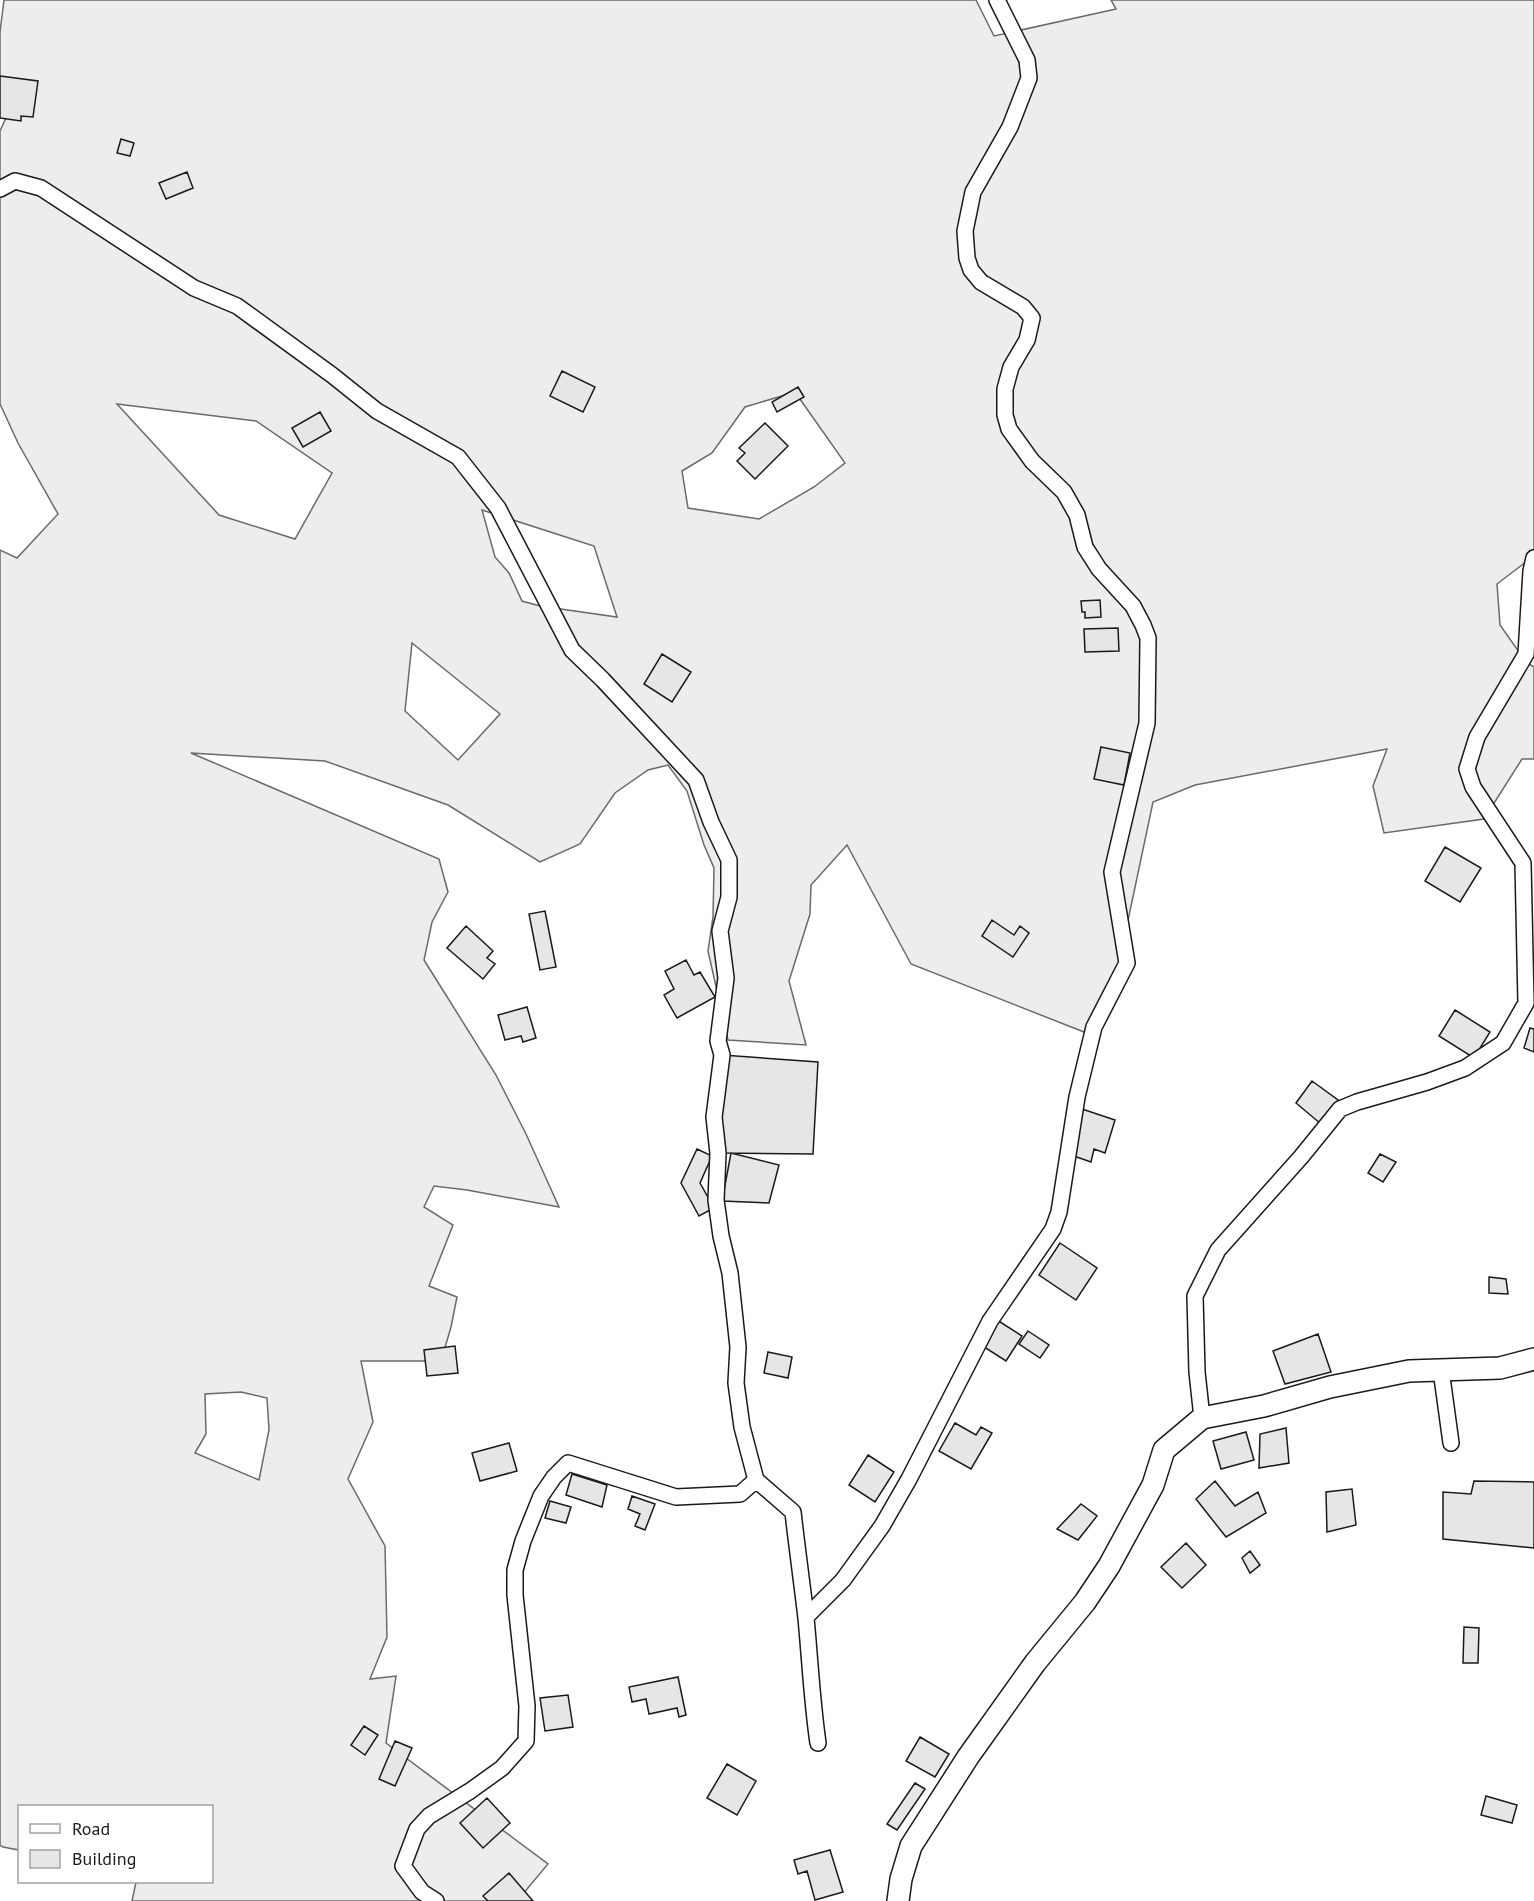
<svg xmlns="http://www.w3.org/2000/svg" width="1534" height="1901" font-family="'PT Sans',sans-serif">
<rect width="100%" height="100%" fill="#fff"/>
<path fill="#ededed" stroke="#6a6a6a" stroke-width="1.5" fill-rule="evenodd" d="M4,0H976L994,36L1116,9L1111,0H1534V560L1531,558L1497,584L1500,625L1526,662L1534,667V759H1522L1484,819L1384,833L1373,786L1387,749L1195,785L1153,802L1115,982L1084,1032L911,964L847,845L811,885L810,914L789,981L806,1045L728,1040L708,951L713,917L714,868L704,845L687,791L668,765L648,770L615,793L580,844L540,862L448,805L325,761L191,753L439,859L448,892L432,922L424,960L496,1075L526,1134L559,1207L467,1190L434,1186L424,1207L453,1225L429,1286L457,1297L451,1327L441,1361H361L373,1422L348,1479L385,1546L387,1637L370,1679L396,1676L386,1743L548,1864L517,1901H132L136,1882H212V1806H20L19,1850L3,1847L0,1845V550L17,558L58,514L18,443L0,404V131L15,98L0,81V32ZM795,392L845,463L814,487L759,519L688,508L682,471L712,453L745,407ZM117,404L256,421L332,473L295,539L219,515ZM482,510L594,546L617,617L540,606L522,601L509,573L495,557ZM412,643L500,714L458,760L405,711ZM241,1392L267,1398L269,1430L259,1480L195,1453L206,1434L205,1394Z"/>
<path fill="#e6e6e6" stroke="#1a1a1a" stroke-width="1.5" d="M0,76L38,81L33,117L21,116V121L0,118Z
M121,139L134,143L130,156L117,153Z
M187,172L193,188L166,199L159,183Z
M562,371L595,387L583,412L550,396Z
M798,387L804,397L777,412L772,402Z
M320,412L331,431L303,447L292,428Z
M765,423L788,446L755,479L737,461L745,453L739,448Z
M1100,600L1101,617L1085,618V612H1082L1081,601Z
M1118,628L1119,651L1085,652L1084,629Z
M662,654L691,672L672,702L644,684Z
M1101,747L1130,753L1124,785L1094,779Z
M1445,847L1481,868L1460,902L1425,881Z
M545,911L556,967L540,970L529,914Z
M992,920L1014,935L1020,926L1029,933L1013,957L982,936Z
M466,926L493,951L487,958L495,964L483,979L447,948Z
M686,960L694,975L700,972L715,997L677,1018L664,995L674,989L665,971Z
M527,1007L536,1038L523,1042L521,1036L505,1040L498,1015Z
M1455,1010L1490,1032L1474,1058L1439,1036Z
M1530,1028L1534,1029V1052L1524,1048Z
M722,1055L818,1062L813,1154L718,1153Z
M1312,1081L1338,1100L1321,1124L1296,1103Z
M1082,1109L1115,1120L1105,1153L1094,1149L1091,1162L1068,1154Z
M697,1149L712,1156L700,1183L714,1208L699,1216L681,1183Z
M731,1153L779,1165L769,1203L722,1201Z
M1380,1154L1396,1162L1383,1182L1368,1173Z
M1060,1243L1097,1268L1076,1300L1039,1275Z
M1489,1277L1506,1279L1508,1294L1489,1293Z
M997,1320L1022,1336L1006,1361L981,1345Z
M1028,1331L1049,1345L1040,1358L1019,1344Z
M1318,1334L1331,1372L1285,1384L1273,1351Z
M455,1346L458,1373L427,1376L424,1350Z
M768,1352L792,1357L788,1378L764,1373Z
M955,1423L976,1435L981,1427L992,1433L971,1469L939,1451Z
M1286,1428L1289,1463L1259,1468L1260,1434Z
M1246,1432L1254,1460L1221,1469L1213,1441Z
M509,1443L517,1471L480,1481L472,1453Z
M868,1455L894,1472L875,1502L849,1485Z
M572,1474L607,1485L602,1507L566,1495Z
M1215,1481L1235,1506L1258,1492L1266,1513L1226,1537L1196,1499Z
M1474,1481L1534,1482V1548L1443,1539V1492L1471,1494Z
M1352,1489L1356,1525L1327,1532L1326,1492Z
M632,1496L655,1504L645,1530L635,1526L640,1514L628,1509Z
M550,1501L571,1507L566,1523L545,1518Z
M1081,1504L1097,1516L1078,1540L1057,1529Z
M1186,1543L1206,1565L1182,1588L1161,1567Z
M1250,1551L1260,1565L1250,1573L1242,1558Z
M1464,1627L1479,1628L1478,1663H1463Z
M678,1677L686,1715L679,1717L677,1708L649,1714L646,1699L632,1702L629,1687Z
M568,1695L573,1727L545,1731L540,1698Z
M364,1726L378,1735L365,1755L351,1745Z
M920,1737L949,1754L935,1777L906,1761Z
M395,1741L412,1748L395,1786L379,1779Z
M727,1764L756,1781L737,1815L707,1798Z
M915,1783L925,1789L897,1830L887,1824Z
M1486,1796L1517,1805L1512,1823L1481,1815Z
M487,1798L510,1823L483,1848L460,1823Z
M830,1850L843,1892L815,1900L807,1871L798,1874L794,1860Z
M509,1873L533,1901H488L483,1896Z"/>
<g fill="none" stroke-linecap="round" stroke-linejoin="round">
<g stroke="#1a1a1a" stroke-width="18">
<path id="street" d="M0,189L15,181L41,188L194,288L237,306L332,375L377,411L458,457L498,508L572,650L603,680L696,780L711,822L729,860V897L720,931L726,978L718,1041L722,1055L714,1117L718,1153L716,1200L721,1236L730,1273L738,1347L736,1383L742,1427L756,1480
M1441,1370L1451,1443
M1202,1418L1197,1372L1195,1296L1218,1250L1301,1157L1340,1109L1357,1102L1427,1082L1465,1068L1503,1043L1526,1003L1523,863L1473,787L1467,769L1477,737L1526,654L1531,571L1534,558
M806,1617L843,1580L882,1526L909,1479L990,1321L1053,1229L1059,1212L1077,1097L1094,1027L1127,963L1112,872L1147,723L1148,638L1143,625L1133,606L1099,569L1085,547L1077,515L1064,492L1032,461L1009,429L1005,415V389L1011,367L1027,340L1032,318L1023,307L981,282L971,270L967,258L965,231L973,192L1010,127L1029,78L1027,60L997,0
M436,1901L422,1892L403,1866L417,1829L429,1816L470,1791L502,1768L526,1741L527,1706L515,1595V1570L523,1541L541,1496L554,1477L568,1463L676,1497L740,1494L756,1480L793,1512C797,1548 802,1583 806,1618C810,1660 812,1702 818,1743"/>
</g>
<g stroke="#1a1a1a" stroke-width="24">
<path id="secondary" d="M898,1901L901,1879L911,1846L968,1757L1035,1663L1085,1602L1109,1566L1153,1485L1164,1450L1202,1418L1264,1406L1330,1387L1409,1371L1500,1368L1534,1359"/>
</g>
<use href="#street" stroke="#fff" stroke-width="15"/>
<use href="#secondary" stroke="#fff" stroke-width="21"/>
</g>
<rect x="18" y="1805" width="195" height="78" fill="#ffffff" stroke="#a3a3a3" stroke-width="1.5"/>
<rect x="30" y="1824" width="30" height="9" fill="#ffffff" stroke="#a3a3a3" stroke-width="1.5"/>
<text x="72" y="1835" font-size="18" fill="#1a1a1a">Road</text>
<rect x="30" y="1850" width="30" height="18" fill="#e6e6e6" stroke="#a3a3a3" stroke-width="1.5"/>
<text x="72" y="1865" font-size="18" fill="#1a1a1a">Building</text>
</svg>
